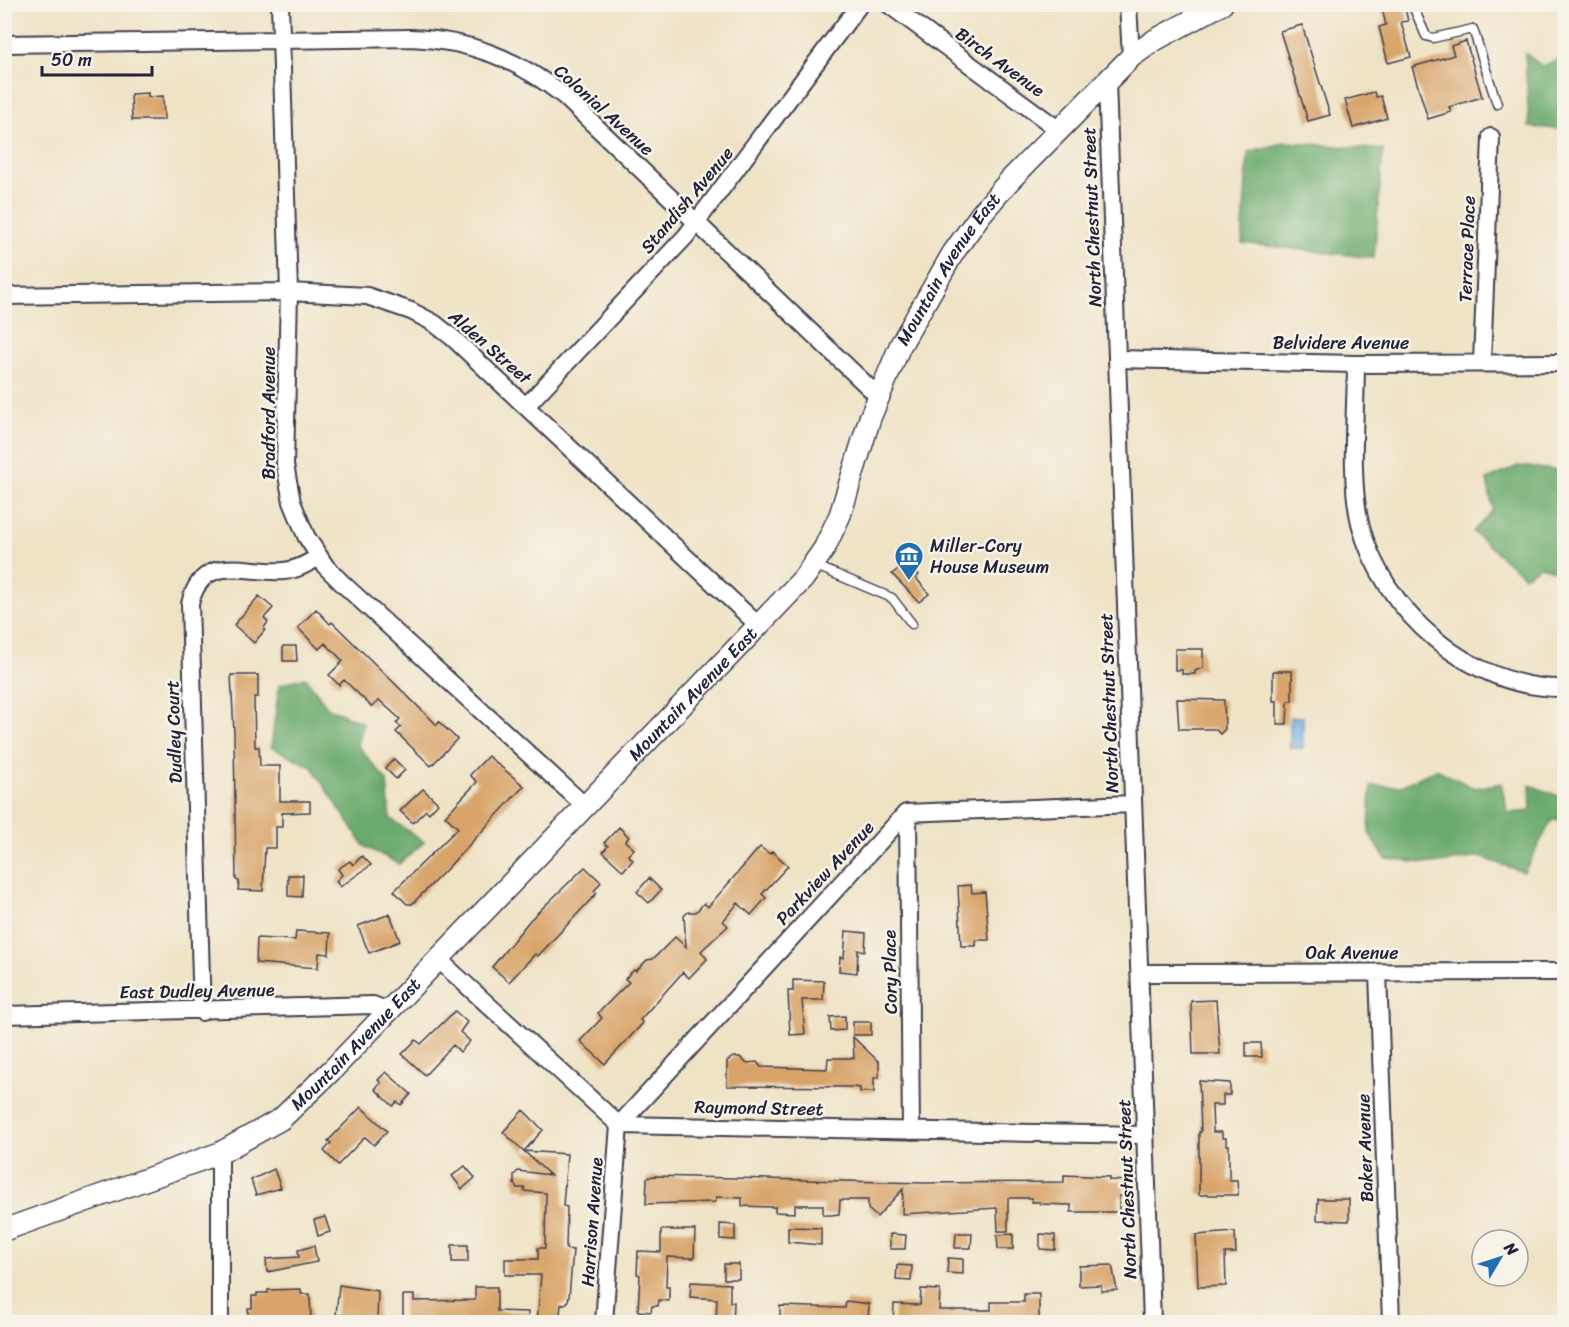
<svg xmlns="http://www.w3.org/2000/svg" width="1569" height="1327" font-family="Sriracha,sans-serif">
<rect width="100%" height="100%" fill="#f7f3e8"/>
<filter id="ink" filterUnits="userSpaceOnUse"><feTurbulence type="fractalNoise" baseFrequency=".0167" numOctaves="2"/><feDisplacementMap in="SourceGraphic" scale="12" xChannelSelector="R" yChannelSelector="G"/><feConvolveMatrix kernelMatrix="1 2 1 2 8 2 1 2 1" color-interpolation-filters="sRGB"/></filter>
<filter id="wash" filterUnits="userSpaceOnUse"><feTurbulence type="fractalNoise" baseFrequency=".008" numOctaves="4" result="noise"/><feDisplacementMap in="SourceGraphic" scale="24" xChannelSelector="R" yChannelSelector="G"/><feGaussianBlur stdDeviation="1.35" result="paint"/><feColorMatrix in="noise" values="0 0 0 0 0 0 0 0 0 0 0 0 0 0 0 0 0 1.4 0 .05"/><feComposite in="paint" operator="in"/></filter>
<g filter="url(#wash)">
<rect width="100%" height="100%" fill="#efe3c6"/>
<path fill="#6baa6d" stroke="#466654" stroke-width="1.5" d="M1525,53L1542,66L1564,57V129L1529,127Z
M1286,142L1383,150L1374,258L1242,243L1248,152Z
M1518,466L1564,471V574L1541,566L1524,576L1473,532L1493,510L1487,480Z
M305,677L328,708L363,723L358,746L387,781L390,818L424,842L399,864L364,846L312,767L271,747L279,685Z
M1436,769L1474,788L1501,783L1508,813L1531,811L1530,785L1564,798V819L1552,820L1524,872L1480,857L1433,864L1386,859L1369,833L1371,786H1402Z"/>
<path fill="#6daee1" stroke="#48688e" stroke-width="1.5" d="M1290,717H1303V748H1290Z"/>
<g id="blocks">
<path fill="#d8a46b" d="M1381,4H1404L1408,21L1401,22L1411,57L1388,63L1379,27L1386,25Z
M1302,25L1330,115L1308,121L1280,31Z
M1466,41L1482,97L1449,107L1451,112L1428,119L1412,67L1454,55L1451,46Z
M1374,92L1376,97L1381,96L1387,118L1353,128L1345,100Z
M148,93V97L163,96L164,120H132L131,94Z
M908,561L919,575L916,578L929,594L919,602L892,574Z
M259,596L273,608L264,618L268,622L263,629L265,630L254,643L234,625Z
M316,609L330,624L332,622L437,725L439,722L457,739L431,766L396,732L401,727L396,723L400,719L379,700L372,707L344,680L339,685L329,675L343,661L325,643L319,649L298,628Z
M283,646H296L297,661H283Z
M1175,649H1203V668L1195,671V674H1182V670H1175Z
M1273,671H1292V701H1288L1287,724H1277V701H1273Z
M231,675H258V697H254L255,747H259L260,766H280V801H310V812L282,813V827H276V848H265L263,891L238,890L239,881L236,880L234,733Z
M1177,699L1224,700L1225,729L1220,734L1215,729H1179Z
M488,756L524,786L443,873L412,904H407L394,891L458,828L445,816L477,782L470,775Z
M394,759L405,770L396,779L385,768Z
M423,789L438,803L429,813L426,810L413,823L400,811Z
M619,827L629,837L625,841L634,849L628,855L633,860L623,871L603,852L608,846L604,843Z
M760,847L770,854L772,851L788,866L762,894L766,898L751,915L738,903L723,921L728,926L701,951L707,959L689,978L683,972L640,1020L643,1023L605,1064L580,1041L602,1018L598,1013L629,982L625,979L634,970L636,971L647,960L653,959L675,937L686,947L684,916L688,912H696L704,903L708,907Z
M362,856L371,865L340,887L336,881L342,875L338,869L350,861L353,865Z
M585,867L601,882L594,891L597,893L538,956L535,954L509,982L492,967L530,920Z
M288,875H303L302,897L288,896Z
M649,878L661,890L649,903L637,892Z
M971,885L972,893L985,892L989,940H976V946H961L958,886Z
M390,914L400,941L369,953L358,926Z
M296,931L330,933L329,954L319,953L318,968L256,963L257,938L295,940Z
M846,931L866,933L865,951L858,950L857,973L839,971L840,957L844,958Z
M793,980L824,981L823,1000H802L805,1034L790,1035L788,991H793Z
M1216,1000L1220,1054H1193L1191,1001Z
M455,1011L467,1022L460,1032L470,1041L460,1052L453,1045L425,1075L402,1054L416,1040L421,1044Z
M845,1016V1030L831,1031L830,1017Z
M853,1022H871V1035H853Z
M853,1037L879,1062V1078H874V1092H860V1088L854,1087L727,1086V1061L733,1057H740L746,1063L757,1062L761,1067L827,1069L828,1058H854Z
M1246,1043H1261L1262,1057H1246Z
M386,1072L411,1094L401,1105L397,1102L393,1106L375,1089L381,1083L378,1080Z
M1199,1081L1230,1083V1095H1223V1105H1212L1213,1132H1222V1138H1226V1145H1229V1180H1237L1238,1195H1199V1132H1201Z
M361,1107L387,1131L374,1145L365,1137L338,1165L324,1151L331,1143L328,1141Z
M523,1110L543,1130L524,1151L567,1154L563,1206L567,1207L566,1249L573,1250L569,1297L567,1303L561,1305L559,1323H537L541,1275H505V1259H538V1248H545L546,1193L524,1191L525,1188H517L514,1183V1175L518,1171L550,1175L503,1132Z
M465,1166L475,1178L462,1189L452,1176Z
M274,1169L281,1188L256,1195L251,1180Z
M1064,1175L1109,1177V1180L1125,1181L1124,1197L1119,1196V1212H1071V1205L1040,1204V1202H1032V1198H1008V1231H998L997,1208L902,1214L903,1189L877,1217L868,1209V1200H840L839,1214L831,1215H823V1205H795V1213L775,1212V1207L742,1206V1198L716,1197V1202L646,1204L647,1178L653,1176L924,1183L1064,1182Z
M1318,1199H1349V1221L1317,1220Z
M325,1217L330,1232L318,1236L314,1220Z
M720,1224L735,1225V1240L720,1239Z
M788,1227L821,1228V1245L788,1242Z
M661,1230H695L694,1258L667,1257L666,1287H669V1301L659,1300L658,1306H652L651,1312L638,1311L640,1275L637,1274L638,1251L661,1252Z
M1235,1232L1236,1253H1225L1226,1286L1198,1287L1196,1235Z
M956,1233H972L971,1248H955Z
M890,1234L906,1235L905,1249H890Z
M1013,1234V1249H998L997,1235Z
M1040,1234L1055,1235V1250L1040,1249Z
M452,1245H468V1262H452Z
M314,1246L317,1262L267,1272L266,1259L299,1257L298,1250Z
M948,1258L963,1259V1274L947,1273Z
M724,1264H739V1279H724Z
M897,1265L912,1266L911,1281L896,1280Z
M1112,1265L1117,1290L1101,1291V1285L1079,1286V1266Z
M691,1282L730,1284V1302H734L733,1323H716L717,1299L690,1297Z
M339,1285L378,1291L377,1322L350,1321V1315H336Z
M475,1287H497V1311L528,1312V1323L416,1322L403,1319V1295H414V1301L475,1300Z
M301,1289V1294H310L311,1323H248V1308H252V1296H257V1293H268V1290Z
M921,1289L940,1290L939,1310H991V1302H1024V1294H1039V1323H893L894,1304L920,1305Z
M846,1301L869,1304L868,1323H780V1306L845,1308Z"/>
</g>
</g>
<g filter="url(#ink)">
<use href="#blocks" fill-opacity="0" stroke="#413f50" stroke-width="1.5"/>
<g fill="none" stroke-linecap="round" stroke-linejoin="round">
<g stroke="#413f50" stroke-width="11">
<path id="service" d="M1412,4L1426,36L1433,38L1473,29L1497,104
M814,565L892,598L912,624"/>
</g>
<g stroke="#413f50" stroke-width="20">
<path id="minor" d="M280,4L289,292L285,465L292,502L306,536L326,567L342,583L585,806
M888,4L1059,130
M1128,4L1131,57
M4,44L410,38C469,40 518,59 564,96L879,397
M1107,82L1152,1322
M4,296L289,292L367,296L411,311L434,323L453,338L758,625
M1117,359L1356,364L1564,363
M1482,362L1491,137
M1356,364C1356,411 1349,478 1360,523C1382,612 1472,690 1564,688
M527,405L686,236L860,4
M908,813L911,1131
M438,959L619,1125L1144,1135
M1139,973L1564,972
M1378,973L1391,1322
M202,1012L190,604C202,551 246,574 284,571C297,570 308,563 319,557
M4,1015L373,1005L389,1011
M220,1322V1153
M604,1322L619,1125L906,813L1132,804"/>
</g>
<g stroke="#413f50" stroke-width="24">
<g id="tertiary">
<path id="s1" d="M4,1230L220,1153L281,1119L333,1069L803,579L824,549L840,515L870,418L900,346L953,253L981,214L1010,180L1131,57L1155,40L1222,4"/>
</g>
</g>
<use href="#service" stroke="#fff" stroke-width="8"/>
<use href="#minor" stroke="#fff" stroke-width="16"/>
<use href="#tertiary" stroke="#fff" stroke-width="21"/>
</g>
</g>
<defs>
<g id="museum-pin" transform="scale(1.5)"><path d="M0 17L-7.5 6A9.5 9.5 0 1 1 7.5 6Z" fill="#1f6fb2" stroke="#f7f3e8"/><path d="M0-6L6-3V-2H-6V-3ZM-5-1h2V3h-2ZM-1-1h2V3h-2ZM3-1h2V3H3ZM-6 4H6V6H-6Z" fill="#fff"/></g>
</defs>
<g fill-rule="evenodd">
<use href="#museum-pin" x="909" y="556"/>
</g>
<g text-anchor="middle" stroke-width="5" stroke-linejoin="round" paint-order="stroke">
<g font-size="18" fill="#22223b" stroke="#f7f3e8">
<text transform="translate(1000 62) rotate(36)" y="6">Birch Avenue</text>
<text transform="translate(604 110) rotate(42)" y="6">Colonial Avenue</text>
<text transform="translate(687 200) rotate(-50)" y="6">Standish Avenue</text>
<text transform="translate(1092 217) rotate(-92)" y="6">North Chestnut Street</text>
<text transform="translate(1467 249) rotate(-88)" y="6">Terrace Place</text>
<text dy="6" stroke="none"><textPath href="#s1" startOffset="1395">Mountain Avenue East</textPath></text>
<text x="1341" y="349">Belvidere Avenue</text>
<text transform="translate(490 347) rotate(41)" y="6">Alden Street</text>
<text transform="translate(269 413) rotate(-90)" y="6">Bradford Avenue</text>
<text dy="6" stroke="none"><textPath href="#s1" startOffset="891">Mountain Avenue East</textPath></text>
<text transform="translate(1109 703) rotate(-92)" y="6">North Chestnut Street</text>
<text transform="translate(174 732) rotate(-92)" y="6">Dudley Court</text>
<text transform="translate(825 873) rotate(-47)" y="6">Parkview Avenue</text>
<text x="1352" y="959">Oak Avenue</text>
<text transform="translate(890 972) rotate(-91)" y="6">Cory Place</text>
<text transform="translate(197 991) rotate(-1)" y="6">East Dudley Avenue</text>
<text dy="6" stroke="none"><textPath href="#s1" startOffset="405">Mountain Avenue East</textPath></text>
<text transform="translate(759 1108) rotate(1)" y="6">Raymond Street</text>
<text transform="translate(1365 1148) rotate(-92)" y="6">Baker Avenue</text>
<text transform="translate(1127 1189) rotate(-92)" y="6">North Chestnut Street</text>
<text transform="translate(592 1222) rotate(-86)" y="6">Harrison Avenue</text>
</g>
<g font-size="18" fill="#22223b" stroke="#f7f3e8" text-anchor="start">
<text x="930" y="552">Miller-Cory<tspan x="930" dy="21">House Museum</tspan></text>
</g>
</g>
<rect width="1569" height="1327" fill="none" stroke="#f7f3e8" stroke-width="24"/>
<g transform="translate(1500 1258) rotate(51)"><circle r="28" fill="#f7f3e8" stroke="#a29fa3" stroke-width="1.5"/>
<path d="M0-4.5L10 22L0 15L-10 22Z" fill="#1f6fb2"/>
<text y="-9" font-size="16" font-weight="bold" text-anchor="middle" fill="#22223b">N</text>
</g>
<path d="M42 66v9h110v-9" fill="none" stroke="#22223b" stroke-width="3"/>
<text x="51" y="66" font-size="18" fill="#22223b" stroke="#f7f3e8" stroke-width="4.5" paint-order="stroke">50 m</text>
</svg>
